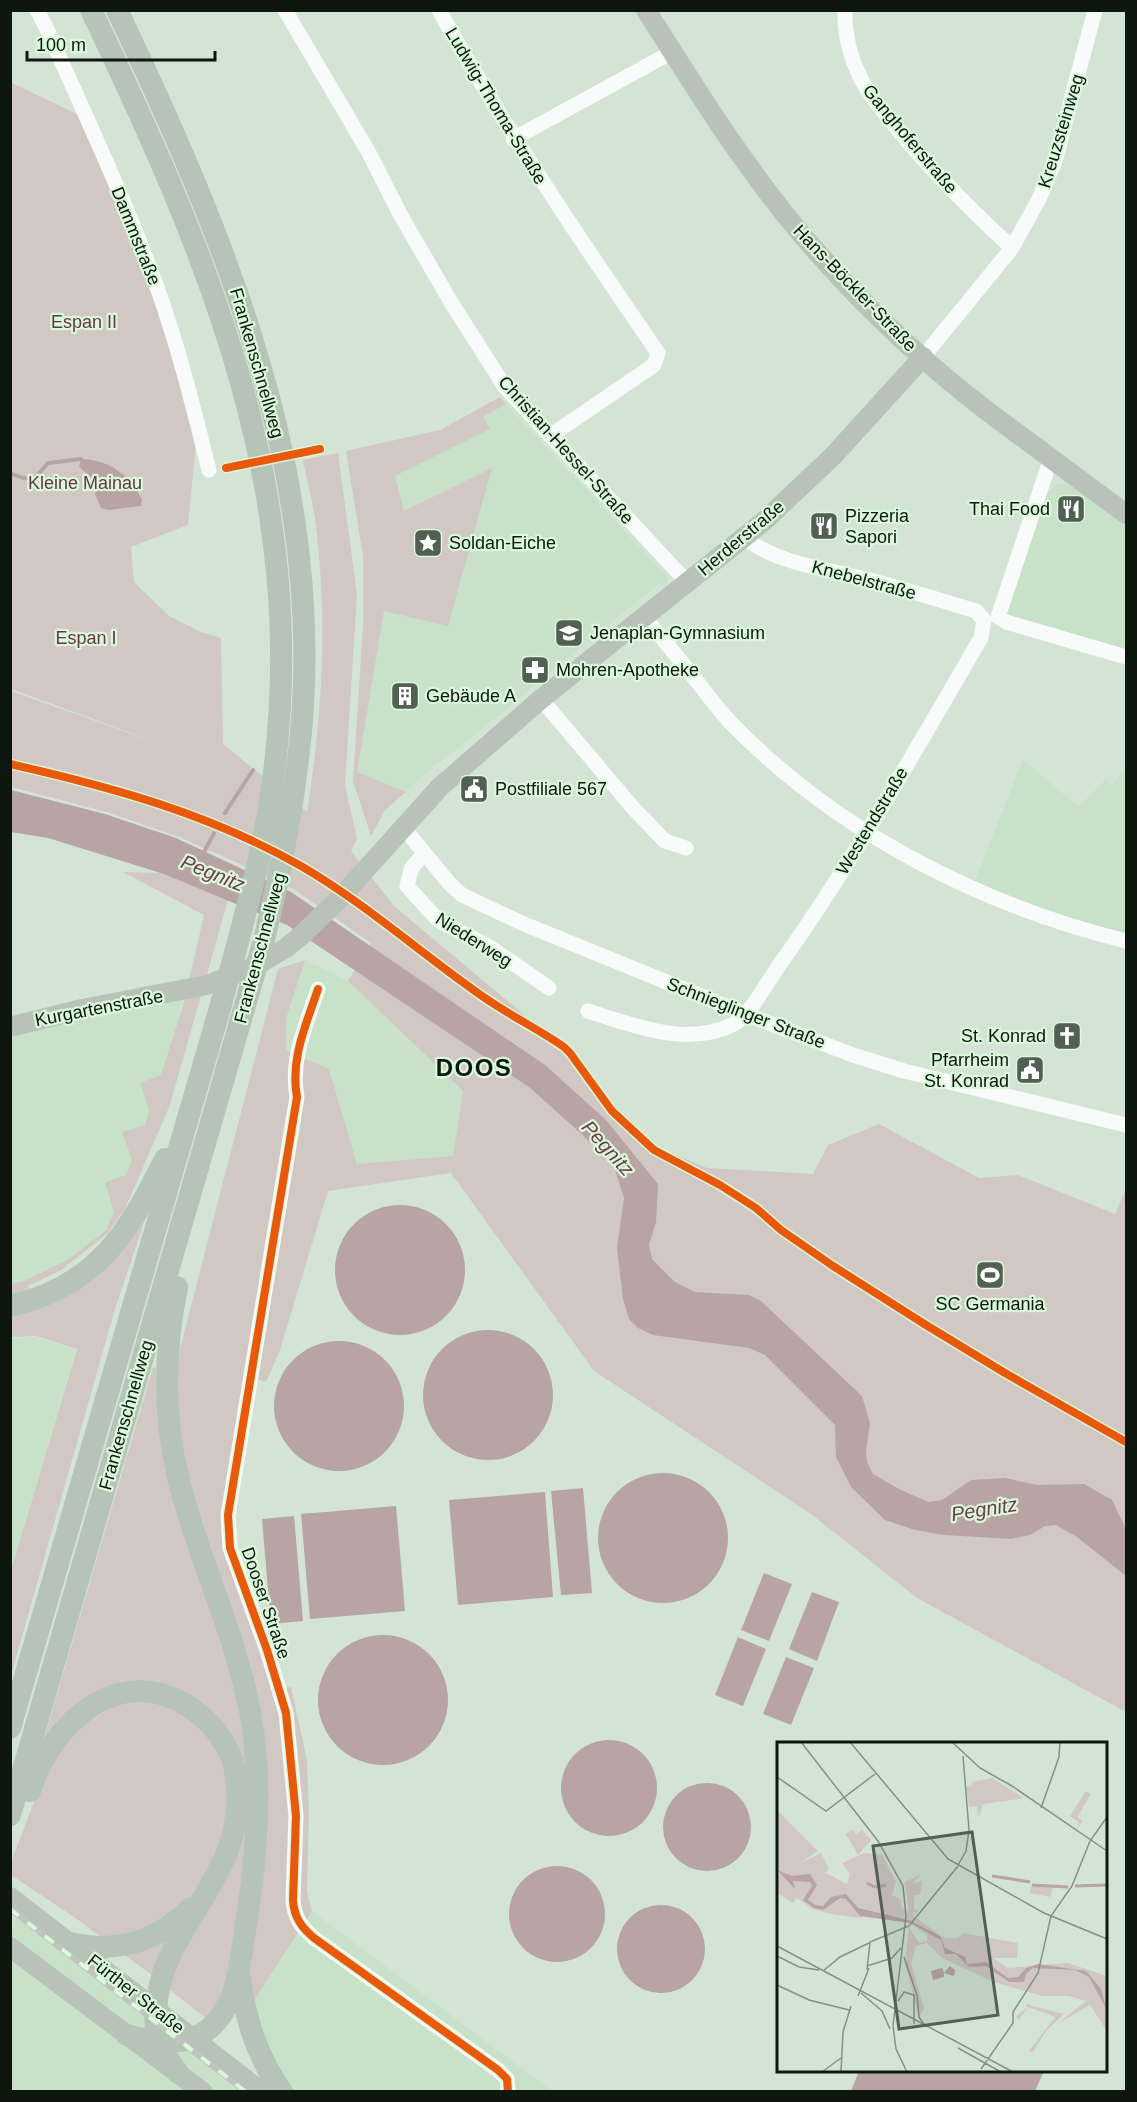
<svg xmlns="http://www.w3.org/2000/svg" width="1137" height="2102" font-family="Helvetica,sans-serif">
<rect width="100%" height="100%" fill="#d3e4d4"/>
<path fill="#c8e2c9" d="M506,404L668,578L667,583L657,585L460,747L436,764L406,792L357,772L384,610L492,469L403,511L395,476L490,429L483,417Z
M1066,483L1077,489L1126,525V652L1010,618L1007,614L1045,496L1057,484Z
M1023,759L1078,807L1106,779L1112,785L1126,769V934L1079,921L974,883Z
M305,960L348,981L463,1091L453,1156L357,1164L329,1069L286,1050V1019Z
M189,977L135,1180L104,1231L67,1260L24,1281L11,1284V1015Z
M35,1337L76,1349L11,1569V1338Z
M17,1911L249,2089L274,2068L250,2007L312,1911L552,2091L11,2092L10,1941Z"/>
<path fill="#d1c8c4" d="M10,82L81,116L144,269L170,342L196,442L188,525L131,547L134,582L169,616L201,632L221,638L223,744L307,812C322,717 328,622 316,527C314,505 307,482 303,460L338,453L357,595L345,785L357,839L351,851L394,906L572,1055L613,1107L653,1146L707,1168L813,1174L828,1145L879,1124L979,1178L1018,1175L1115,1214L1126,1189V1712L917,1598L811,1514L594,1371L451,1173L328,1191L280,1350L266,1382L245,1375L226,1506L273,1690L291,1687L307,1760L309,1812L307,1892L312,1911L250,2007L248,1991L263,1808L180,1448L173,1376L278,969L305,960L286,1019V1050L329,1069L357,1164L453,1156L463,1091L348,981L371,943L295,890L236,862L179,837L107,812L11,787V691L169,747L11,689Z
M500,397L506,404L483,417L490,429L395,476L404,511L492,468L448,626L384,611L357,772L406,792L385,810L371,836L353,781L363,625V556L346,451L440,430Z
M123,872L165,873L228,900L170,1105L125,1209L107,1234L61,1270L28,1286L40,1304L145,1212L146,1217L115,1309L11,1675V1570L77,1349L36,1336L11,1337V1284L24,1281L67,1260L105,1231L114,1213L105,1182L126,1175L132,1160L122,1132L145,1125L149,1110L140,1083L161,1075L184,1002L204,915Z
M153,1367L156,1368V1392L163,1454L232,1664L251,1794L233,1961L209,2021L165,1986L226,1870L228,1741L141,1687L40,1753Z
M147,1700L177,1708L212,1739L226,1775V1832L196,1893L169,1917L108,1942L74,1917L11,1875L10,1865L47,1768L82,1725L115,1706Z
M172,1931L153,1976L122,1953Z"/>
<path fill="#b7a4a3" d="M81,459C110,460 128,474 142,499L141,506L109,510L101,508L95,494L99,487L97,482L79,467Z
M11,790L105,814L176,838L291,892L545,1065L606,1120L658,1184L656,1222L649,1245L652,1259L675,1282L695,1292L749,1295L761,1301L862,1396L870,1423L866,1451L867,1462L873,1474L899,1489L928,1502L942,1500L971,1480L1005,1478L1037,1485L1084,1484L1112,1500L1126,1529V1576L1077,1537L1056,1525L1045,1526L1030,1535L1011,1539L944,1535L915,1530L885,1520L851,1487L836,1457L835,1425L765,1355L749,1348L653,1335L638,1328L629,1319L623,1299L617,1248L624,1198L613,1164L576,1129L529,1087L287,925L164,874L48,838L11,832Z
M335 1270a65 65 0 1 1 130 0a65 65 0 1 1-130 0Z
M423 1395a65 65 0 1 1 130 0a65 65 0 1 1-130 0Z
M274 1406a65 65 0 1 1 130 0a65 65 0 1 1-130 0Z
M598 1538a65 65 0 1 1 130 0a65 65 0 1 1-130 0Z
M583,1488L592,1593L561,1595L551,1491Z
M545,1492L553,1597L458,1605L449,1500Z
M396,1506L405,1611L310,1619L301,1514Z
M294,1516L303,1621L271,1624L262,1519Z
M764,1573L792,1584L769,1641L741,1630Z
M812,1592L839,1602L817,1661L789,1649Z
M318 1700a65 65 0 1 1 130 0a65 65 0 1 1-130 0Z
M738,1637L766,1649L743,1706L715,1695Z
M786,1657L814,1668L791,1725L763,1714Z
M561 1788a48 48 0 1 1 96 0a48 48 0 1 1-96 0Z
M663 1827a44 44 0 1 1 88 0a44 44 0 1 1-88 0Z
M509 1914a48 48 0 1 1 96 0a48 48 0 1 1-96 0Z
M617 1949a44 44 0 1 1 88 0a44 44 0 1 1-88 0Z
M859,2071V2070L1044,2071L1035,2091H851Z"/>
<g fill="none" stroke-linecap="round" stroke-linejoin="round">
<path stroke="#b7a4a3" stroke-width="4" d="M10,473C32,482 33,481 48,463L81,459
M225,813L253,770
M203,854L214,833"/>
<path stroke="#f8fbf9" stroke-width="15" d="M37,10L47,29C85,115 126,201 158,290C179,349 194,410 209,470
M285,10L368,151L400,214L452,304L505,387L688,583
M439,10C505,129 581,241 658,353L654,365L550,436
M845,10C844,34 850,56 860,77C868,94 883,111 895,126C930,170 970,209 1012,248
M513,139L672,52
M923,357L1012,248L1039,199L1055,161L1095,10
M1051,458L998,617L1006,622L1126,657
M644,617C663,639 681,661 699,684C710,698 721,713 734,726C839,833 981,905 1126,941
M541,699L634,809L665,841L686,848
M403,827L449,883L462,895L524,924L745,1014L853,1055L904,1071L1126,1125
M424,853L411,869L407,886L438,920L491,948L549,988
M318,989C306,1025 290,1059 297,1097L228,1515L230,1548L267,1650L286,1713L296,1816L293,1900C294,1917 301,1927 314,1938L498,2070L507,2079L508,2092
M588,1011C633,1025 687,1048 734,1024C749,1016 767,983 778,967C853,862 916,749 981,638L984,620L976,611C939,600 902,588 865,579C822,568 780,564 744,538"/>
<path stroke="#b9c2b9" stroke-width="20" d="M646,10C701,97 755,185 825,261C876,318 934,371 995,417C1039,450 1083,482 1126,514
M10,1027L82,1009L207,985L254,967L286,948L303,934L339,899L440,787L541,699L763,522L832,457L923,357
M10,1897L262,2092
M10,1947L203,2092"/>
<path stroke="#b6c3b7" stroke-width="22" d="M10,1306C96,1287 129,1232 165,1159
M10,1728L220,1008C240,933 263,857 273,780C311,497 210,259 91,10
M30,1791C52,1721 123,1658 195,1711C214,1725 230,1746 235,1770C240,1798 237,1829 226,1855C204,1908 158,1951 156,2011C155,2022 155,2032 159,2042C163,2054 171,2063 178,2073
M10,1815L264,940C283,862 298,785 303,706C318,459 221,228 117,10
M70,1943C117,1954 156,1942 191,1908
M240,1979C246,2021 257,2056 282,2092
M127,2035C190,2054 225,2035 239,1970C253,1886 266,1797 250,1712C235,1631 197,1557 178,1477C163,1414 164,1351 177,1287"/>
<g stroke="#c0c5c0" stroke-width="6">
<path id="rail" d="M10,1909L246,2092"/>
</g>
<use href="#rail" stroke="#daf8db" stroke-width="4" stroke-dasharray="11" stroke-linecap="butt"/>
<g stroke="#daf8db" stroke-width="11">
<path id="cycleway" d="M226,468L320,449
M10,764C112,787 210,814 301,866C363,902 417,950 475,991C503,1012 535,1027 564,1047L570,1053L612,1111L654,1150L720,1185L756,1208L781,1230L833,1266L926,1325L1005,1373L1126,1442
M318,989C306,1025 290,1059 297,1097L228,1515L230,1548L267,1650L286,1713L296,1816L293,1900C294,1917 301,1927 314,1938L498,2070L507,2079L508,2092"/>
</g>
<use href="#cycleway" stroke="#e8590c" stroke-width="8"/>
</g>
<defs>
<g id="restaurant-square" transform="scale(1.5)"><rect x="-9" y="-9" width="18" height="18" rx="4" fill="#525f53" stroke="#daf8db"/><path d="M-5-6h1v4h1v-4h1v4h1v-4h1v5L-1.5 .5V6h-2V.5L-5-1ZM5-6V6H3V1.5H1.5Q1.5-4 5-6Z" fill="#fff"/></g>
<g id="sight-square" transform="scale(1.5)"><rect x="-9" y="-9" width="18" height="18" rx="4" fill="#525f53" stroke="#daf8db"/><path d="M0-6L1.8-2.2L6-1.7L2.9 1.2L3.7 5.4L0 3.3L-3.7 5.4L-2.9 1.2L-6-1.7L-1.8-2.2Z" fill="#fff"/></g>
<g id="school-square" transform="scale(1.5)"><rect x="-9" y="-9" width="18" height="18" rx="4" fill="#525f53" stroke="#daf8db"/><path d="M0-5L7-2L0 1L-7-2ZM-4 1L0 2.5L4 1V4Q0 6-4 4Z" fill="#fff"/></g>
<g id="pharmacy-square" transform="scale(1.5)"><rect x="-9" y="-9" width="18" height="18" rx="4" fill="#525f53" stroke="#daf8db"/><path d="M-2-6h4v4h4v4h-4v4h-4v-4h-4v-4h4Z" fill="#fff"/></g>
<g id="building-square" transform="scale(1.5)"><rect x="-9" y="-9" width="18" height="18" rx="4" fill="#525f53" stroke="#daf8db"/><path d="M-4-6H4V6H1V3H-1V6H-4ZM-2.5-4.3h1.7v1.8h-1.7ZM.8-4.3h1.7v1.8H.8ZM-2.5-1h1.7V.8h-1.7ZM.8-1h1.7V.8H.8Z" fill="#fff"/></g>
<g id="civic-square" transform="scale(1.5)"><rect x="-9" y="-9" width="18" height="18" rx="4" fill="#525f53" stroke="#daf8db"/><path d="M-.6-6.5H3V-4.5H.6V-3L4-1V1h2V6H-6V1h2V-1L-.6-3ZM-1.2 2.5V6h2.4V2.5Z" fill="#fff"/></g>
<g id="church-square" transform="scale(1.5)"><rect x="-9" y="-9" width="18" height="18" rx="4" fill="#525f53" stroke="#daf8db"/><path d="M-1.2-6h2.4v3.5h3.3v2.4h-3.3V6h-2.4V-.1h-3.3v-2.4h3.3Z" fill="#fff"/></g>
<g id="stadium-square" transform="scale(1.5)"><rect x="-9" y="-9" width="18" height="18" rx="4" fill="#525f53" stroke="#daf8db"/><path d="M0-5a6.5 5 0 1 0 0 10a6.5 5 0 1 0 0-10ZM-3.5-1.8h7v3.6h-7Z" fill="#fff"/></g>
</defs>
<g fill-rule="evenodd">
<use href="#restaurant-square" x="1071" y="509"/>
<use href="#restaurant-square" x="824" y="526"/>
<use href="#sight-square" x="428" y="543"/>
<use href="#school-square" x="569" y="633"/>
<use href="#pharmacy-square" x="535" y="670"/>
<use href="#building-square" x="405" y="696"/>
<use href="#civic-square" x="474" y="789"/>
<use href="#church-square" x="1067" y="1036"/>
<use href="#civic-square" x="1030" y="1070"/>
<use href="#stadium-square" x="990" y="1275"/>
</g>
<g text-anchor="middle" stroke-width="4.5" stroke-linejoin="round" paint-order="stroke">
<g font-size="18" fill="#0d170d" stroke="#daf8db">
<text transform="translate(496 106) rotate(59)" y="6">Ludwig-Thoma-Straße</text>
<text transform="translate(1061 131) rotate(-73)" y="6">Kreuzsteinweg</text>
<text transform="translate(910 139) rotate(50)" y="6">Ganghoferstraße</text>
<text transform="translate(136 236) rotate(68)" y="6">Dammstraße</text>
<text transform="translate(855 288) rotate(46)" y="6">Hans-Böckler-Straße</text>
<text transform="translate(257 363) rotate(74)" y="6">Frankenschnellweg</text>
<text transform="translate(566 450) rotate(48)" y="6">Christian-Hessel-Straße</text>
<text transform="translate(741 538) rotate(-40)" y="6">Herderstraße</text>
<text transform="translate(864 580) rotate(15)" y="6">Knebelstraße</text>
<text transform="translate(872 821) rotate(-59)" y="6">Westendstraße</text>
<text transform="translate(474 940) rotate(32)" y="6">Niederweg</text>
<text transform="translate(260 948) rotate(-75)" y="6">Frankenschnellweg</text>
<text transform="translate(99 1008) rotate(-11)" y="6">Kurgartenstraße</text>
<text transform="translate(746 1013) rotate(21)" y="6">Schnieglinger Straße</text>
<text transform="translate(126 1415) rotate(-74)" y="6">Frankenschnellweg</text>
<text transform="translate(266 1603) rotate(71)" y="6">Dooser Straße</text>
<text transform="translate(136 1994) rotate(38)" y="6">Fürther Straße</text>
</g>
<g font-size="18" fill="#683540" stroke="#daf8db">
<text x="84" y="328">Espan II</text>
<text x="85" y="489">Kleine Mainau</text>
<text x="86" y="644">Espan I</text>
</g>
<g font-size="18" fill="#0d170d" stroke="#daf8db" text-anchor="start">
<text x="1050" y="515" text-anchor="end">Thai Food</text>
<text x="845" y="522">Pizzeria<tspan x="845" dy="21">Sapori</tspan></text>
<text x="449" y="549">Soldan-Eiche</text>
<text x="590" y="639">Jenaplan-Gymnasium</text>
<text x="556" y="676">Mohren-Apotheke</text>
<text x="426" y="702">Gebäude A</text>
<text x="495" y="795">Postfiliale 567</text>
<text x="1046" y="1042" text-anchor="end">St. Konrad</text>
<text x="1009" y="1066" text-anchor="end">Pfarrheim<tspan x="1009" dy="21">St. Konrad</tspan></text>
<text x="990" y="1310" text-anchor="middle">SC Germania</text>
</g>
<g font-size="20" font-style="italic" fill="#703c47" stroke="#daf8db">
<text transform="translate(213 873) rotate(22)" y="7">Pegnitz</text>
<text transform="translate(608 1148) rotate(48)" y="7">Pegnitz</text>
<text transform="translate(984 1509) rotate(-9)" y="7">Pegnitz</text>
</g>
<g font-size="24" font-weight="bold" letter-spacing="1.5" fill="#0d170d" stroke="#daf8db">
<text x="474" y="1076">DOOS</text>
</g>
</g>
<g transform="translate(777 1742)">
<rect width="330" height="330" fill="#d3e4d4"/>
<path d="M215,36L247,56L201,63H206L201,76L200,64L192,65L189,45L195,44L194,40ZM309,49L314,52L300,75L305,79L299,88L302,80L293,74ZM0,68L41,109L21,122L44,111L52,127L45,133L49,131L70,142L73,132L65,121L88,111L105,113L119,140L115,153L123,157L125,166L132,170L128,140L145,132L136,141L145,139L143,153H137V167L141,168L139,172L136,169L137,174L167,196H181L186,191L241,201L240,216H216L231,226L291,221L330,234V289L313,263L280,282L309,259L291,254H265L217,240L165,216L150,201L139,204L134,221L147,266L142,276L128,222L132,185L142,201L150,199V193L138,185L140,181L127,176L88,170L84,176L55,172L35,167L20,156L16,161L0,151V132L5,131L0,127ZM76,88L79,92L85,88L94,98L81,113L69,92ZM255,143L276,145L273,155L253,151ZM249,262L287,272L269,289L256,310L252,309L278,275L251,265L242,278L239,274L250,266Z" fill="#d1c8c4"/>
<path d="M0,128L15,134L33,132L40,143L31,158L38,163L46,164L54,155L69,152L81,166L132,178L163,194L168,206L188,215L190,222L209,220L231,236L241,235L249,226L261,222L309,229L324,247L330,268L312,235L298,228L256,226L249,232L247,240H232L209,224L192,225L179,212H168L164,198L133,181L83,174L69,157L63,156L46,168L37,166L26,158L35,144L33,140L16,139L18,147ZM173,224L178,228L177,234L167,231V235L156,238L154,229L165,226L167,231Z" fill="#b7a4a3"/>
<path fill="none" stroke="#b7a4a3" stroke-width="3" d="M215,134L253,140M90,141L98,145L109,143M255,143L291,145M298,144L330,143"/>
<path fill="none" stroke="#849284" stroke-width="1.5" d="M24,0L101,99L126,144L129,174L116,284L119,307L130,330M73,0L171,117L267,171L330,197M175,0L203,26L235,44L330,109M0,35L49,69L98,32M264,66L282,15L283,0M181,123L189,109L192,88L186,14M274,174L295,144L313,99L330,75M0,204L236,330M0,214L22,225L42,228M127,215L140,253L142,275L149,285M90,224L115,216L124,206M90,228L93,200L132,184L181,124M46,229L63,215L92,201M0,243L32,258L72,268M84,251L105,269L113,287M81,254L92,226M121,259L127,250L137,253V282M181,306L224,330M204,327L236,281V270L261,231L274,174M45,330L64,316M64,330L66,290L74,264"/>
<path fill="#525f53" fill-opacity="0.15" stroke="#525f53" stroke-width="3" d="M195,90L221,273L122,287L96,104Z"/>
<rect width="330" height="330" fill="none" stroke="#0d170d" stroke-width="3"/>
</g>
<rect width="1137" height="2102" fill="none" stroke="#0d170d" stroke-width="24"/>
<path d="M27 51v9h188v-9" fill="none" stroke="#0d170d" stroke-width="3"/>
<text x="36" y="51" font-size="18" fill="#0d170d" stroke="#daf8db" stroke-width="4.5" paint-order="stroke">100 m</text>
</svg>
